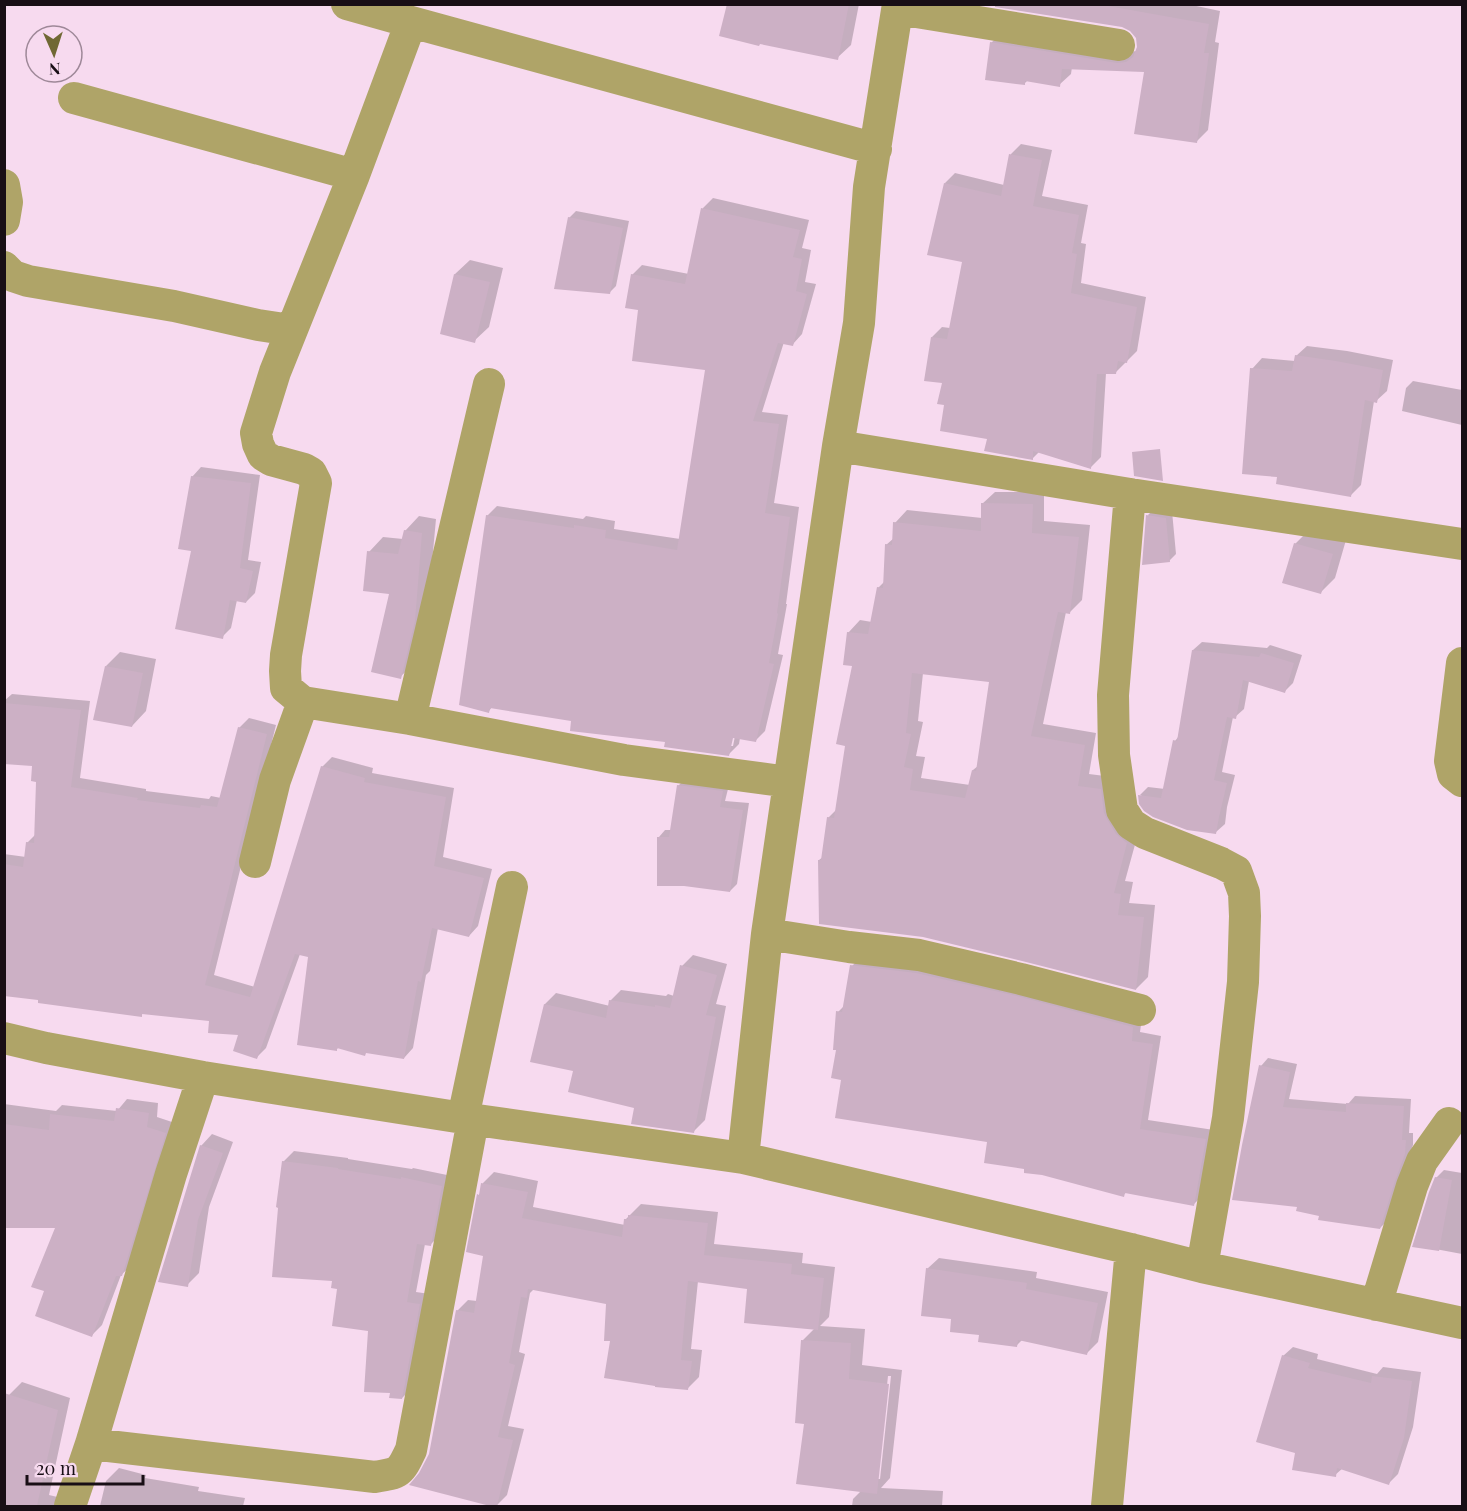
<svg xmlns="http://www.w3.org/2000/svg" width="1467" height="1511" font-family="'Playfair Display',serif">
<rect width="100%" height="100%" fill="#f7daef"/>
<path fill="#0003" fill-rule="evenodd" d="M728,4H859L851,45L837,58Z
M997,4H1187L1220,11L1215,42L1219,43L1208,130L1197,141L1145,70L1072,67L1071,74L1059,85L1028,80L1024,84L991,43L1003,32L1129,52L1137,51L1138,48L1137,38L1132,30L1122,26Z
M1021,144L1052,150L1042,196L1088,205L1081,243L1086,244L1081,283L1146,297L1137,351L1115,373H1106L1101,457L1090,468L1039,452L1033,458L989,438L946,404L944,382L932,337L942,327L950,328L964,261L945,183L955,173L1004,185L1011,154Z
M713,198L809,220L802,248L811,250L805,282L816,284L802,334L793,344L784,342L762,412L788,415L774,503L799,507L786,604H787L778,654L783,655L765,731L755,741L740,738L739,744L729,754L573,719L492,707L489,711L487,516L497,506L583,519L586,516L615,521L614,529L680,539L706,369L640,309L632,275L642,265L689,274L703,208ZM733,731H736L733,746H730Z
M576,211L629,221L616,286L609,293L569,218Z
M470,260L503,268L489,327L474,341L442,333L455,274Z
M1307,346L1347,351L1393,360L1387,391L1376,401H1374L1361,485L1351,495L1279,476L1252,369L1262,358L1295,361L1296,356Z
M1413,381L1462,390V425L1402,411L1406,388Z
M201,467L260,475L248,560L261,562L255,593L246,602L237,600L231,628L222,637L192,550V477Z
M995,492H1044V521L1090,525L1082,600L1070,612H1066L1043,724L1096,733L1089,774L1113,777L1139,830L1125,881L1133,882L1129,903L1155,905L1148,977L1136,989L819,860L823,857L828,818L837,809L846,745L854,665L848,633L860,620L872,622L878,588L884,582L886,545L894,538L895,523L907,510L982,518V504ZM923,673L990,681L978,766L973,770L970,785L921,778L925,757L916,756L923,722L918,721Z
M1155,508L1172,511L1176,554L1169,561L1148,515Z
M419,516L436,519L428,606L415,663L400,677L391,592L369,552L383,537L403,539L405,531Z
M1309,530L1346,540L1335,578L1321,592L1295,544Z
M1202,642L1267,648L1270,645L1302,655L1293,683L1285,691L1249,681L1244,709L1235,717H1233L1222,772L1235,775L1227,807L1225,824L1216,832L1140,795L1148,787L1165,789L1175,741L1179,736L1193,650Z
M120,652L156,659L146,711L132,726L106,666Z
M12,694L90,701L80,778L146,789V791L209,799L211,796L221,798L239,728L249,718L276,725L214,975L255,987L322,767L332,757L373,768L372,773L454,788L443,857L492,869L478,926L469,936L438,928L430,971L426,975L413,1048L404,1058L339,1047L336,1050L309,956L300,954L266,1048L257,1057L240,1034L211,1020L144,1013L141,1015L4,994V854L26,857L27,843L35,835L37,780L34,765L4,762V701Z
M685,779L729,785L725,801L749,803L737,884L730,891L659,837L665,830H672L678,786Z
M693,955L727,964L716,1004L726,1006L705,1120L694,1131L636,1107L574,1069L532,1061L545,1004L556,993L610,1006V1001L621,990L666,996L668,994L674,996L682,966Z
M861,957L1142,1018L1140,1032L1161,1036L1148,1120L1214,1130L1203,1195L1194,1204L1127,1192L1123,1195L1026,1168L989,1141L842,1078L838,1049V1012L845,1005L852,966Z
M1268,1058L1297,1064L1289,1099L1348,1104L1355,1096L1411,1099L1409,1133H1413V1145L1402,1171L1388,1220L1380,1228L1320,1215L1261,1066Z
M127,1099L158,1103L157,1117L175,1123L132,1265L121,1275L102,1325L92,1335L46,1291L57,1226L4,1227V1104L56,1111L62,1105L117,1111Z
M212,1134L233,1142L209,1207L199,1273L187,1285L201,1146Z
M294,1151L348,1158V1159L412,1169L413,1168L452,1176L441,1234L430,1245L425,1244L416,1292L430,1294L412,1388L402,1398L391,1392L370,1330L334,1280L283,1162Z
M1444,1170L1462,1173V1254L1414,1245L1436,1178Z
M494,1172L538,1181L533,1207L625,1225V1220L641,1204L718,1212L714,1244L803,1253L802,1263L835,1267L829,1317L820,1326L865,1329L862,1365L902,1370L890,1478L881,1488L943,1491L942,1506H852L853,1499L861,1491L806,1422L803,1340L815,1328L749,1288L698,1281L691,1349L702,1350L699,1377L687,1389L611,1340L608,1303L534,1289L530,1293L519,1352L525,1354L508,1426L524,1429L507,1495L496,1506L412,1484L420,1474L430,1454L457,1311L468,1300L477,1301L484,1255L479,1195L481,1193L483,1183ZM888,1376H891L880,1479H877Z
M939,1258L1037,1272L1036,1278L1108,1292L1098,1342L1087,1353L1023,1339L1016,1346L981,1334L953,1318L927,1269Z
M1293,1347L1318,1354L1317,1359L1377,1374L1383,1367L1421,1372L1413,1427L1398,1474L1389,1483L1343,1468L1335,1475L1297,1452L1283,1356Z
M22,1382L70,1398L49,1495L66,1499L70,1506H4V1407L9,1395Z
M119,1468L146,1475L145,1478L199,1487L198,1491L245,1498L243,1506H100L106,1481Z"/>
<path fill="#ccb0c5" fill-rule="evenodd" d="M727,4H849L838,60L760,44L759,46L719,36Z
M995,4H1097L1209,24L1204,53H1209L1197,143L1134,134L1144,72L1062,69L1060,87L1025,81V85L985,80L990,42L1117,63L1126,62L1133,57L1137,47L1136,38L1130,31L1122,27L995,7Z
M1009,154L1042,160L1033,206L1079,215L1072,253L1077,254L1071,293L1137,307L1127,363L1118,361L1116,374H1097L1091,469L1033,451V460L984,451L987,439L940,431L944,405L937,404L942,383L924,381L931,337L947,339L962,262L927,255L944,183L1001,196Z
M701,208L800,230L793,257L802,259L796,291L807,294L793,346L778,343L753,421L779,424L765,513L790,517L777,613L778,614L769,663L774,664L756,742L733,738L729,756L664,747L665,742L570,731L571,721L490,708L489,713L459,705L486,515L574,528V525L606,530L605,538L677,550L705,370L632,361L638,310L625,308L631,274L685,284Z
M568,217L623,228L610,294L554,289Z
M454,274L490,282L475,343L440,334Z
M1295,355L1336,361L1383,370L1377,403L1365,400L1351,497L1276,484L1277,477L1242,474L1250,368L1292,371Z
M1160,449L1163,481L1134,476L1132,452Z
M191,476L251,483L240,568L253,571L246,603L230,600L223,639L175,629L191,551L178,549Z
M981,503L1033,504L1032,533L1079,537L1070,614L1058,612L1031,736L1085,745L1078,786L1101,789L1104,813L1107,819L1116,834L1127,843L1114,893L1121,894L1118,915L1144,917L1136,990L1026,962L923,937L819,924L818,860H821L827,817L834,818L845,746L836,744L852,666L843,665L847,632L868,634L877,587L883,588L885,544L892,545L893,522L981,531ZM912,673L989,682L976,771L972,770L965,798L910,790L913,769L904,767L911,734L906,733Z
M1146,515L1166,518L1170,562L1142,565Z
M404,530L422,533L415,621L401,679L371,672L389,594L363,591L367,551L398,554Z
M1294,543L1333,554L1321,594L1282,583Z
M1192,650L1259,657L1261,653L1294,663L1285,693L1243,680L1236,719L1227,717L1214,780L1227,783L1219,817L1216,834L1187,830L1153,817L1144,811L1139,804L1138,795L1161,798L1173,740L1177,741Z
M105,666L143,673L132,727L93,720Z
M4,703L81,710L71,787L138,798L137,800L200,808L201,805L217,807L238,727L267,734L205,985L250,997L321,766L365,778L364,782L446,797L434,866L484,878L469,937L432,928L421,982L418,981L404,1059L366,1053L365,1056L337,1048V1051L297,1045L308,957L295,954L257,1059L233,1051L238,1035L208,1033L209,1021L142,1014V1017L38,1003V1000L4,996V864L23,867L26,842L34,843L36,782L31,781L32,766L4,764Z
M677,785L723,791L720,807L743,810L730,892L684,886H657V837H669Z
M680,965L717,975L706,1015L716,1017L694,1133L631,1124L634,1108L568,1092L573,1071L530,1062L544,1004L606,1018L609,1000L655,1007V1005L670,1008Z
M850,965L916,973L1017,996L1133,1027L1132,1041L1153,1044L1140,1129L1206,1139L1194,1206L1125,1193L1124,1197L1042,1175L1024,1173V1169L984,1163L987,1142L835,1118L841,1080L831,1078L836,1050H833L836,1011L842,1012Z
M1259,1065L1290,1072L1283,1107L1346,1112V1103L1404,1106L1402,1140H1406L1405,1154L1395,1181L1380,1229L1318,1220L1319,1216L1296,1211L1297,1207L1232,1200L1242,1145Z
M116,1108L149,1113L147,1127L166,1133L122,1276H116L92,1337L35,1316L44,1291L31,1287L55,1228H4V1124L49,1130L50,1114L114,1121Z
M200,1145L223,1153L198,1220L188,1287L158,1282Z
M282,1161L338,1168V1169L401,1179V1177L442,1186L431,1246L417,1244L407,1302L420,1304L402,1399L389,1398L390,1393L364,1392L368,1331L332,1326L337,1289L331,1288L332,1281L272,1277L278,1208L276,1207Z
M1435,1177L1452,1180L1439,1251L1412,1247L1429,1192Z
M481,1183L528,1192L522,1218L622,1237L624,1219H628V1215L708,1223L704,1255L792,1264L791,1274L824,1278L818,1330L744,1323L747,1289L688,1281L681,1360L692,1361L688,1390L655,1387V1386L604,1378L610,1341H604L606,1304L528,1289L527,1298L521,1297L509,1363L515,1365L498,1437L513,1440L497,1506H490L409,1485L419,1473L429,1454L456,1310L474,1313L483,1256L466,1252L477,1194L479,1195Z
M926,1268L1027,1283L1026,1289L1098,1303L1087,1355L1018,1340L1017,1347L978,1342L979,1335L950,1332L951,1319L921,1316Z
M801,1340L851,1343L849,1379L889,1384L877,1494L796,1484L804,1424L795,1423Z
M1282,1355L1310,1363L1308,1368L1371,1383L1372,1376L1412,1381L1404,1438L1389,1485L1337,1468L1336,1477L1292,1470L1295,1453L1256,1442Z
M4,1393L58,1410L37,1506H4Z"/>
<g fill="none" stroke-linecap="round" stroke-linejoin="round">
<path stroke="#afa468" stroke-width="32" d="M347,4L411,22L354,175L275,372L256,433L258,444L263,455L271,460L304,469L311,473L316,483L286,655L285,671L286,688L303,702L410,719L624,760L789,782
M898,9L1119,45
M411,22L876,149
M74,98L354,175
M4,185L7,202L4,220
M4,267L13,276L28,281L174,306L258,325L291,330
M838,446L1130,494L1462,544
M1130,494L1113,695L1114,755L1122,810L1131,824L1145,833L1221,863L1236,871L1244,893L1245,916L1243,982L1228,1118L1202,1267
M1462,663L1450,761L1453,774L1462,781
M410,719L489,384
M255,862L275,780L303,702
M767,934L849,947L919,955L1021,979L1140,1010
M4,1038L46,1048L203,1077L463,1118L743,1158L1131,1249L1202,1267L1462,1323
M463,1118L512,887
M743,1158L767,934L838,446L859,323L869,187L898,4
M1376,1305L1412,1186L1422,1161L1449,1123
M91,1444L375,1477C400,1473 400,1473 411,1450L473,1120
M70,1506L91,1444L171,1174L203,1077
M1107,1506L1131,1249"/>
</g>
<rect width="1467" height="1511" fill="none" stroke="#180e15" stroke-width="12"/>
<g transform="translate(54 54) rotate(177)"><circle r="28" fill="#f7daef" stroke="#9e8898" stroke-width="1.5"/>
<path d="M0-4.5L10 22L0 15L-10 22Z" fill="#706834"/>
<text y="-9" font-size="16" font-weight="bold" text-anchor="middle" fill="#180e15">N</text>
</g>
<path d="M27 1475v9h116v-9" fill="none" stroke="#180e15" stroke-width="3"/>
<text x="36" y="1475" font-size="18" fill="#180e15" stroke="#f7daef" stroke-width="4.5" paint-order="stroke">20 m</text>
</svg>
